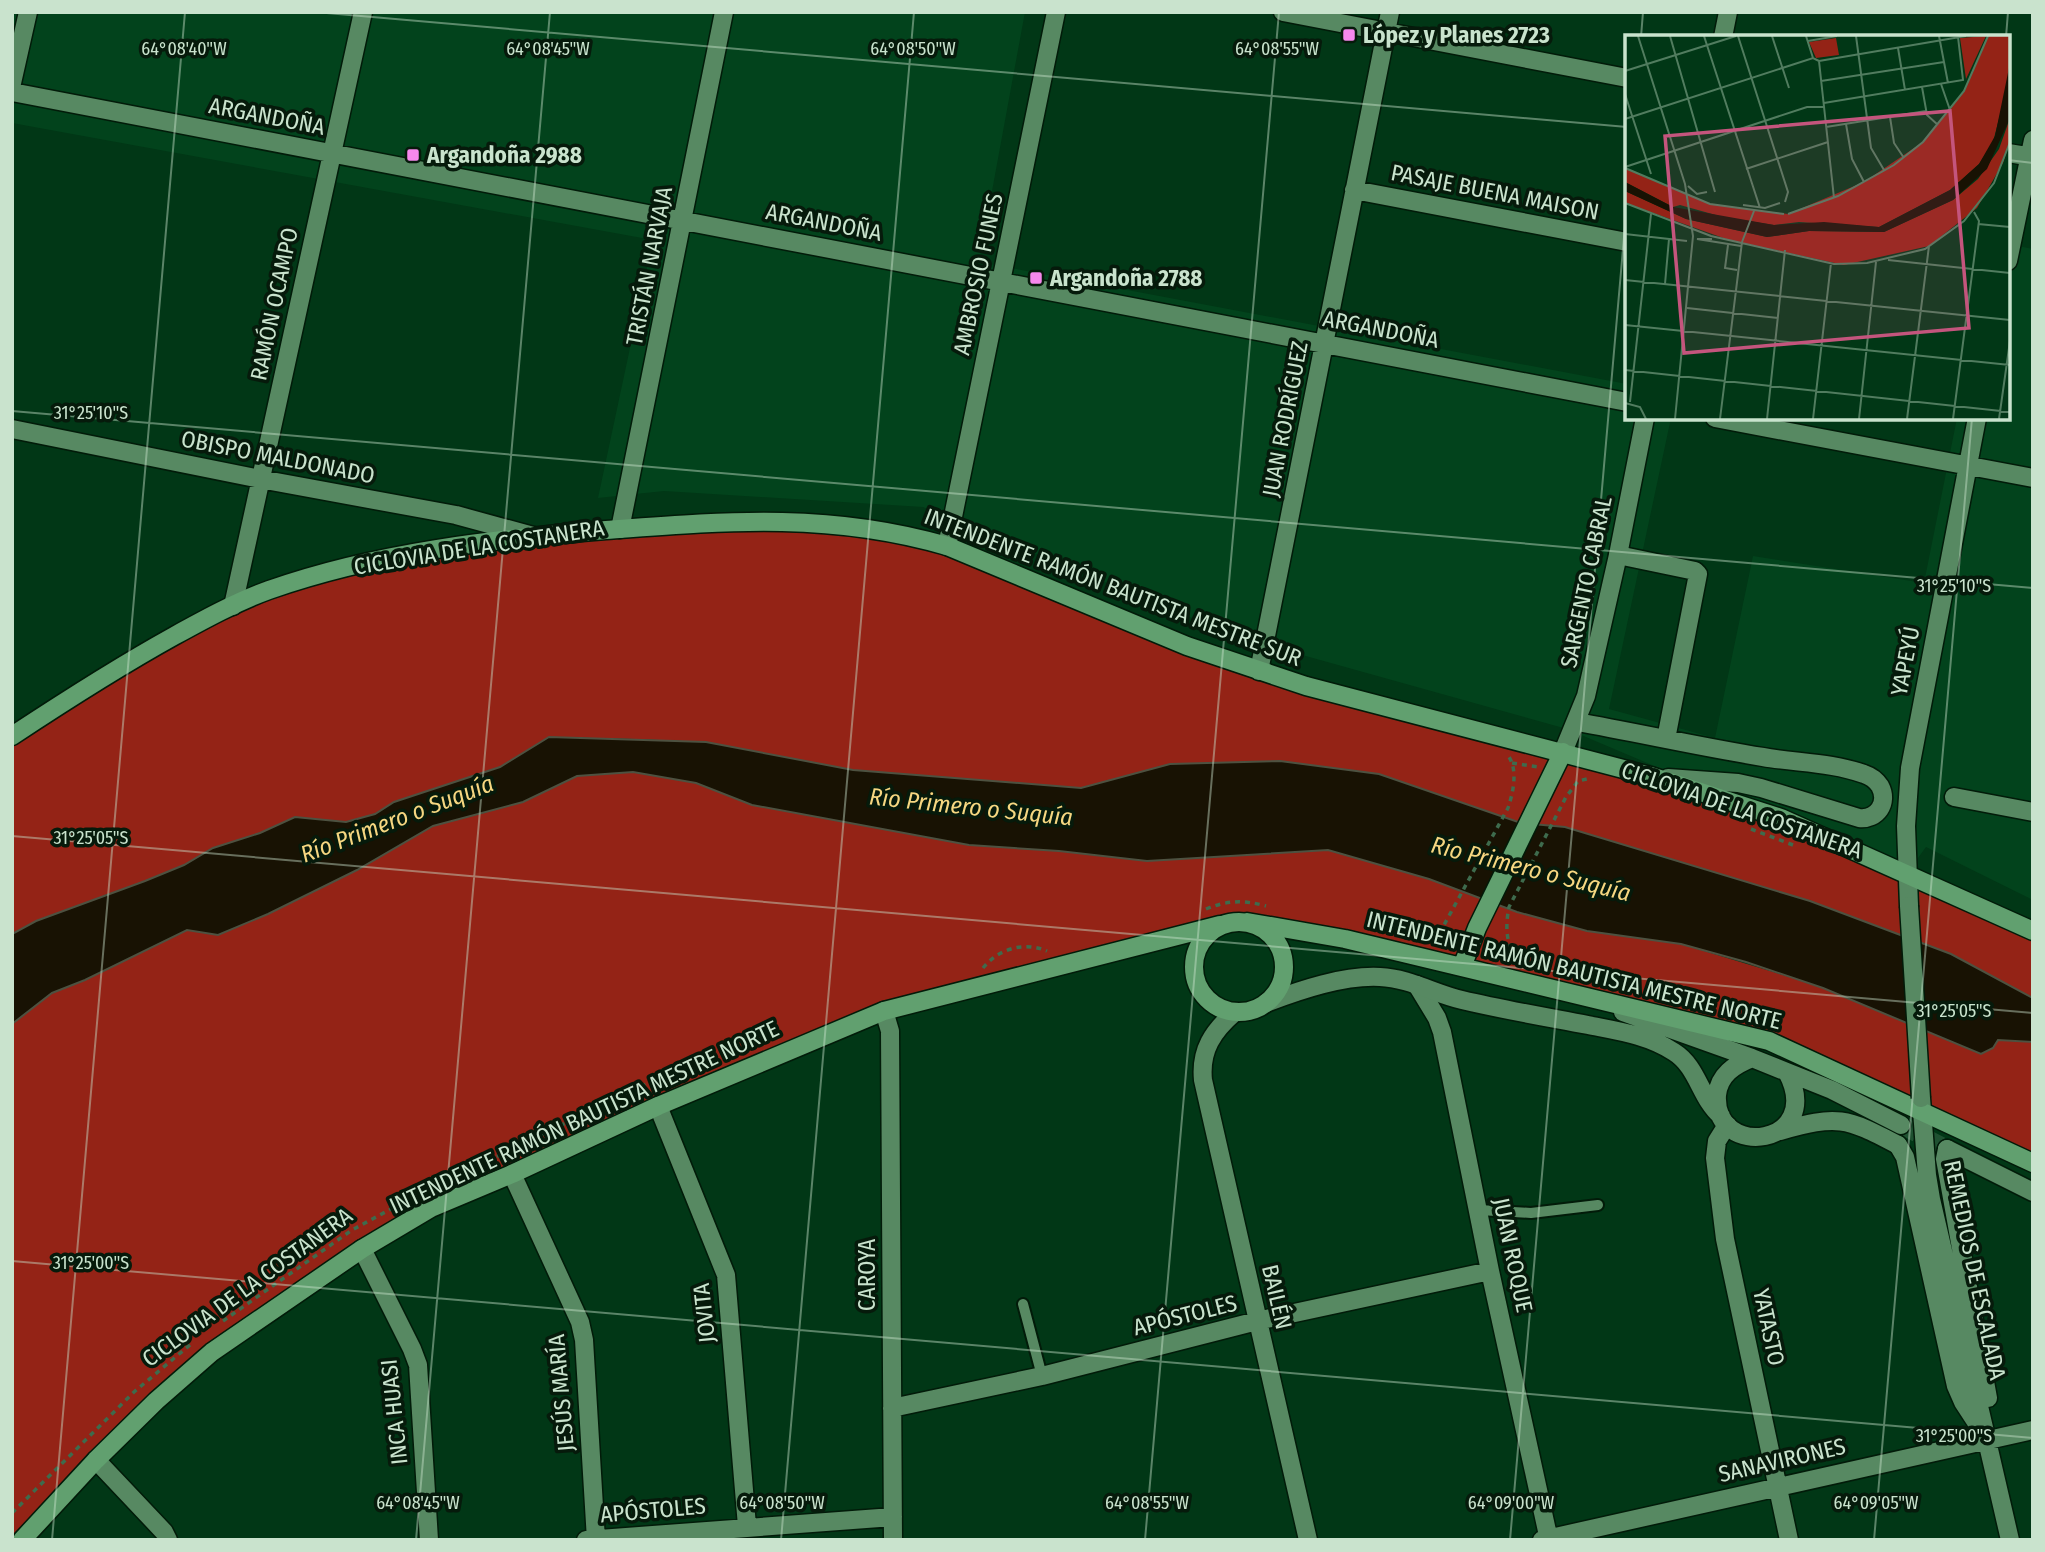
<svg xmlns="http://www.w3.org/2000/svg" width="2045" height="1552" font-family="'Fira Sans Condensed',sans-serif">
<rect width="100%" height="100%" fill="#013716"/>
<path fill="#02431c" d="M12,12H1025L979,262L1627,384V418H1671L1609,709L1715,738L1753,556L1924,583L1957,418H2008V244L2033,249V900L1926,847L1907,873L1567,729L1238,637L923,507L664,491L598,498L653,240L12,123Z"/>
<path fill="#942316" d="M691,523L893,533L1187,646L1781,818L2033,931V998L1879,927L1810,901L1701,869L1521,823L1379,774L1280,761L1170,764L1081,788L853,770L706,742L635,739L549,737L500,767L394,802L375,814L346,822L295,817L260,833L213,848L184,865L145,881L36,921L12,934V736L186,629L367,563Z
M633,772L696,783L752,805L969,845L1059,851L1147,861L1328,850L1429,879L1517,912L1587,931L1681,944L1998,1040L2033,1042V1163L1769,1041L1561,991L1330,945L1263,935L1259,926L1220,925L884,1011L431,1208L212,1352L22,1540H12V1024L52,993L85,980L187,930L218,935L268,914L357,870L433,826L523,802L577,776Z"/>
<path fill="#181203" stroke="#4d5140" stroke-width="2" d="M549,737L706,742L853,770L1081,788L1170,764L1280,761L1379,774L1521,823L1565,827L1810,901L1951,954L2033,998V1042L1998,1040L1993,1048L1981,1054L1823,988L1746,962L1681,944L1587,931L1517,912L1429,879L1328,850L1147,861L1059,851L969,845L752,805L696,783L633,772L577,776L523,802L433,826L357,870L268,914L218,935L187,930L85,980L52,993L12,1024V934L36,921L145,881L184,865L213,848L260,833L295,817L346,822L375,814L394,802L500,767Z"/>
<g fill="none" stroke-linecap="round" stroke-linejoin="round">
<path stroke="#1f5131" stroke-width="18" stroke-dasharray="18 9" stroke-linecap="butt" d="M1901,1125L1947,1149"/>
<g stroke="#021b09" stroke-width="14">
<path id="lane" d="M1479,1210L1531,1213L1598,1205
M1023,1304L1042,1376"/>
</g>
<g stroke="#021b09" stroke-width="21">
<path id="street" d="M1283,12L1627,78
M12,83L28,12
M12,92L1627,402
M2008,153L2033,157
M1354,190L1627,242
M2008,261L2033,140
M1715,418L2033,478
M12,429L260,479L456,515L533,536
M620,529L724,12
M947,546L1056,12
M1618,555L1695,571L1698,574L1666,739
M233,606L363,12
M1259,671L1390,12
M1577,722C1639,733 1701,747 1763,757C1796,763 1831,762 1864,774C1870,776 1876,780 1880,786C1889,803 1877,820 1859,818L1761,788L1738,783L1668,778
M1954,797L2033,812
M1909,906L1906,826L1910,768L1977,418
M1417,985L1437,1018L1442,1032L1490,1271L1549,1540
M884,1011L890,1031L893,1540
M1235,1012C1213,1031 1200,1050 1203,1080L1308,1540
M1921,1098L1927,1175L1931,1199L2010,1540
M658,1106L726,1275L747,1526
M1727,1125L1717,1141L1715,1158L1725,1239L1789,1540
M1898,1145L1905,1157L1956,1386L1963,1402L1980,1428
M1947,1149L1945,1159L1988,1398
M512,1174L580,1322L584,1340L596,1540
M362,1249L412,1349L418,1365L429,1540
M892,1408L1042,1376L1257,1321L1490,1271
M96,1460L164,1532L168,1540
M586,1540L893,1517
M1542,1540L2033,1430"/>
</g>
<g stroke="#021b09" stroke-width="21">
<path id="secondary" d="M1723,37L1728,12
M1563,752L1586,696L1618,555L1645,418
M1266,1003C1300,990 1344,975 1380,977C1409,978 1435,994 1462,1000C1504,1010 1546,1017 1588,1025C1618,1031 1648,1035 1674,1052C1698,1067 1700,1098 1721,1116
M1623,1012L1752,1058
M1752,1058L1787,1072C1826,1146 1713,1161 1717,1095C1719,1075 1734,1065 1752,1058Z
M1787,1072L1832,1090L1901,1125
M1780,1131C1838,1115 1845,1117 1898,1145
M1947,1149L2033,1192"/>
</g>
<g stroke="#021b09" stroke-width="21">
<path id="primary" d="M12,736C65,701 118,667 174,636C205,619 236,602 269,590C377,552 494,539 606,530C726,521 830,512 947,546L1187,646L1306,686L1654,777L1781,818L2033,931
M1194 967a45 45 0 1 1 90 0a45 45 0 1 1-90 0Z
M1247,922L1345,939L1769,1041L2033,1163
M1462,967L1477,928L1563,752
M22,1540L96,1460L156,1401L212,1352L362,1249L431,1208L512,1174L658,1106L884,1011L1220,925"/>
</g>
<path stroke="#3e6b4d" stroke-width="3.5" stroke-dasharray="5 5" stroke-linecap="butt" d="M1512,763L1538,767
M1751,829L1793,845
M1206,909C1228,900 1244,900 1266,906
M1430,936L1453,942
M1418,937L1438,931L1444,925L1508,808C1513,793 1518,771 1509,757
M1488,950L1514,956
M1525,962C1505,955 1505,926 1509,907L1566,797L1578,781L1587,779
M983,968C998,949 1024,941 1047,951
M1627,987L1705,1005
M461,1174L648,1083L671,1074L706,1065
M223,1321L352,1230L391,1209
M12,1513L134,1392L191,1344"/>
<use href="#lane" stroke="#578962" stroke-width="10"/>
<use href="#street" stroke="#578962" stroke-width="18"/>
<use href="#secondary" stroke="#578962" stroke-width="18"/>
<use href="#primary" stroke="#61a06f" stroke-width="18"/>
<g stroke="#021b09" stroke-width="21" stroke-linecap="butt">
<path id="street-bridge" d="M1909,906L1921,1098"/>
</g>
<use href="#street-bridge" stroke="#578962" stroke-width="18"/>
</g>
<path fill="none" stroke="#c9e3cd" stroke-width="2" stroke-opacity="0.45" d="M315,12L1627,127M1641,37L1643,12M2006,37L2008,12M2008,160L2033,163M12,411L2033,588M12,836L2033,1013M12,1261L2033,1438M52,1540L185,12M416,1540L550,12M781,1540L914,12M1145,1540L1279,12M1510,1540L1627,203M1874,1540L1972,418"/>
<g fill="#f688ed" stroke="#061a0b" stroke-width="2.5">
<rect x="1342" y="28" width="14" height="14" rx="3.5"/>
<rect x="406" y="148" width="14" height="14" rx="3.5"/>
<rect x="1029" y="271" width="14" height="14" rx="3.5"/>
</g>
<g text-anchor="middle" stroke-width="7" stroke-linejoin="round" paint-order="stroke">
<g font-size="23" font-weight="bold" fill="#c9e3cd" stroke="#061a0b" text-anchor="start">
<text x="1363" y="43">López y Planes 2723</text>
<text x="427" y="163">Argandoña 2988</text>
<text x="1050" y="286">Argandoña 2788</text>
</g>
<g font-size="23" fill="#c9e3cd" stroke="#061a0b">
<text transform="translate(267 116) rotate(11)" y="8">ARGANDOÑA</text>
<text transform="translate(1495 192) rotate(11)" y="8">PASAJE BUENA MAISON</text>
<text transform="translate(824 222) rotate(11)" y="8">ARGANDOÑA</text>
<text transform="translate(649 266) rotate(-79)" y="8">TRISTÁN NARVAJA</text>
<text transform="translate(978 274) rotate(-78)" y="8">AMBROSIO FUNES</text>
<text transform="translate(274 304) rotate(-78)" y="8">RAMÓN OCAMPO</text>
<text transform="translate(1381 329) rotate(11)" y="8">ARGANDOÑA</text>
<text transform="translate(1285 419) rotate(-79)" y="8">JUAN RODRÍGUEZ</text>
<text transform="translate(278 457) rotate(11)" y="8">OBISPO MALDONADO</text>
<text transform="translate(479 547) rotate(-9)" y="8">CICLOVIA DE LA COSTANERA</text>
<text transform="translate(1586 582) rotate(-78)" y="8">SARGENTO CABRAL</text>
<text transform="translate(1113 587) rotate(21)" y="8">INTENDENTE RAMÓN BAUTISTA MESTRE SUR</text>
<text transform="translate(1905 661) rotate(-79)" y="8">YAPEYÚ</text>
<text transform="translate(1742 810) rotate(19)" y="8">CICLOVIA DE LA COSTANERA</text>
<text transform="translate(1574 970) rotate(14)" y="8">INTENDENTE RAMÓN BAUTISTA MESTRE NORTE</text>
<text transform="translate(584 1117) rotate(-25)" y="8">INTENDENTE RAMÓN BAUTISTA MESTRE NORTE</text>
<text transform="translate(1513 1255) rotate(78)" y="8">JUAN ROQUE</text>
<text transform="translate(1975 1270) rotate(78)" y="8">REMEDIOS DE ESCALADA</text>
<text transform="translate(867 1275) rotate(-90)" y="8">CAROYA</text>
<text transform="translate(247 1287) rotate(-36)" y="8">CICLOVIA DE LA COSTANERA</text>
<text transform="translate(1277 1297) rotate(77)" y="8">BAILÉN</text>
<text transform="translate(704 1313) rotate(-96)" y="8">JOVITA</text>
<text transform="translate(1185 1315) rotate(-14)" y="8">APÓSTOLES</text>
<text transform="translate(1769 1327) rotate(78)" y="8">YATASTO</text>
<text transform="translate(561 1393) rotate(-95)" y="8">JESÚS MARÍA</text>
<text transform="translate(394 1412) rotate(-96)" y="8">INCA HUASI</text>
<text transform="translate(1782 1460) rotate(-13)" y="8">SANAVIRONES</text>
<text transform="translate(653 1510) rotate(-5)" y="8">APÓSTOLES</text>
</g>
<g font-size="24" font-style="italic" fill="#f6d781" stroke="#061a0b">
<text transform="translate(971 807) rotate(6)" y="8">Río Primero o Suquía</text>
<text transform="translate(397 819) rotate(-21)" y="8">Río Primero o Suquía</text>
<text transform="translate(1531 869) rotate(14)" y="8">Río Primero o Suquía</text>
</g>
</g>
<g transform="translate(1625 35)">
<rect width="385" height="385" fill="#013716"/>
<path d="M361,1L341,44L335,3ZM363,1H385L384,45L368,107L354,129L325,155L254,192L174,187L149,190L98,182L55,170L48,172L0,147V133L85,169L163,179L239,147L298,107L339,56ZM211,3L214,20L191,23L184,7ZM385,83V107L378,128L352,173L304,211L219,230L104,205L0,168V156L61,184L142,202L184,196L259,197L328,165L353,144L374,114Z" fill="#942316"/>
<path d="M385,28V83L362,134L328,165L259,197L184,196L142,202L61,184L0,156V147L48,172L149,190L199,187L254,192L325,155L354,129L370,101Z" fill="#181203"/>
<path fill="none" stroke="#517c5f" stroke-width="2" d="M13,1L60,149L68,201L50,384M45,1L90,157M79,1L135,173M113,1L163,157L160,167M147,1L164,53M181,1L188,23M231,1L246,113L259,135M314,1L323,48M183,6L212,1M273,13L280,55M194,26L341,1M194,26L209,163M0,36L111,1M196,46L319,27M316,49L325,75M297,52L302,80L313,90M0,59L26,139M199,68L338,45L333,2M265,82L269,108L279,123M0,84L188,23L194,26M221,89L227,124L239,147M201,92L301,76M0,132L182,72H199M0,133L85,169L159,179M121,134L203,107M63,151L72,159L82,157M0,168L86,201L209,229L242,228L300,214L339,186L369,148L385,107M118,170L140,173L155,168M163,179L213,161L269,130L298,107L339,56L363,1M353,189L385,192M0,199L62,206M87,204H72L116,211M117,207L129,176M103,210L100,233L112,235M263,225L385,238M0,245L385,285M40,249L44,204M62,273L153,283M0,290L385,330M0,335L385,377M5,367L26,179M0,368L15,372L21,384M95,384L117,207M142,384L160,215M188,384L206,228M234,384L251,227M282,384L304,211M328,384L354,186L349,177M374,384L385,306"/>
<path fill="#c4557d" fill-opacity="0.15" stroke="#c4557d" stroke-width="3.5" d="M325,76L344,293L59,318L40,101Z"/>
<rect width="385" height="385" fill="none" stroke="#c9e3cd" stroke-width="3.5"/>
</g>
<g font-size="18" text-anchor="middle" fill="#c9e3cd" stroke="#061a0b" stroke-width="7" stroke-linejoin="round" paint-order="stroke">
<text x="184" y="55">64°08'40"W</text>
<text x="548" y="55">64°08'45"W</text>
<text x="913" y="55">64°08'50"W</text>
<text x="1277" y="55">64°08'55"W</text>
<text x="91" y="419">31°25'10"S</text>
<text x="1954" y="592">31°25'10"S</text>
<text x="91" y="844">31°25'05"S</text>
<text x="1954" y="1017">31°25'05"S</text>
<text x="91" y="1269">31°25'00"S</text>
<text x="1954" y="1442">31°25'00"S</text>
<text x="418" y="1509">64°08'45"W</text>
<text x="782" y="1509">64°08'50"W</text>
<text x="1147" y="1509">64°08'55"W</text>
<text x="1511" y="1509">64°09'00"W</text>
<text x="1876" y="1509">64°09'05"W</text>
</g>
<rect width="2045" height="1552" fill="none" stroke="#c9e3cd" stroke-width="28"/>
</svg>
